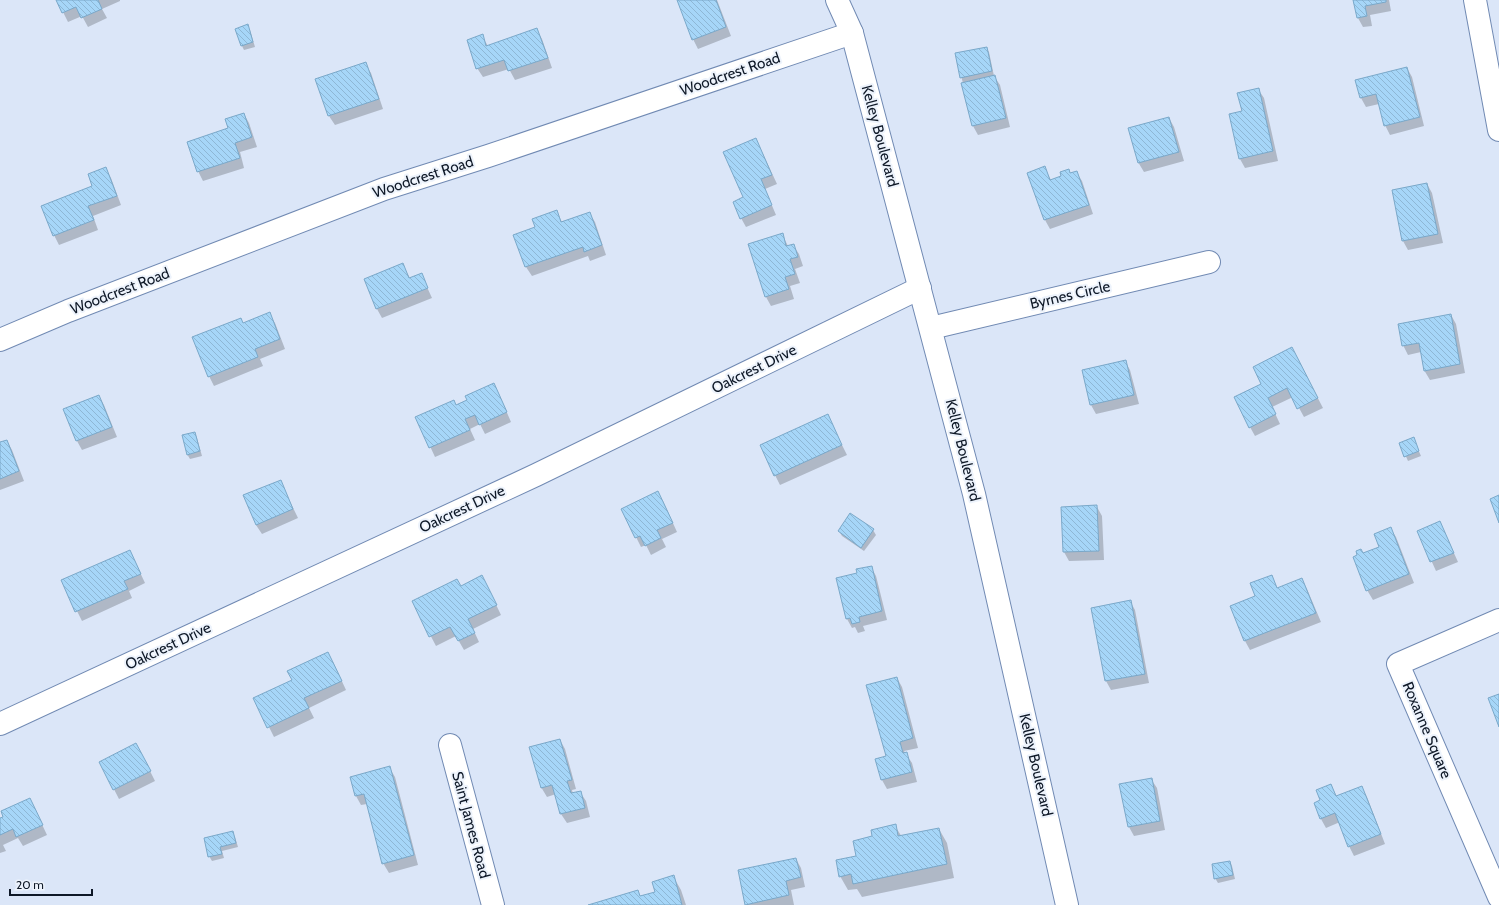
<svg xmlns="http://www.w3.org/2000/svg" width="1499" height="905" font-family="Cabin,sans-serif">
<defs>
<pattern id="building-back-hatch" width="6" height="6" patternUnits="userSpaceOnUse"><rect width="6" height="6" fill="#a6d6f8"/><path d="M-1 5l2 2M0 0l6 6M5-1l2 2" fill="none" stroke="#8eb7d5"/></pattern>
</defs>
<rect width="100%" height="100%" fill="#dbe6f8"/>
<path fill="#0003" d="M57,0H120V1L102,9L107,18L88,27L82,16L68,22Z
M678,0H717L731,36L698,49L693,39Z
M1354,0H1389L1391,11L1370,15L1372,26L1363,27L1358,18Z
M250,30L255,47L244,50L242,46Z
M537,30L542,39L552,68L515,80L509,69L483,77L477,68L482,36L488,46Z
M986,48L989,52L994,76L1000,85L1010,127L978,135L973,126L956,54Z
M365,64L371,73L383,109L335,125L329,116L317,80Z
M1407,68L1412,77L1424,126L1390,135L1385,125L1379,104L1366,107L1361,98Z
M1258,89L1264,98L1278,161L1245,168L1240,159L1243,112Z
M244,114L249,123L257,147L240,152L244,168L203,181L198,171L229,129Z
M1169,118L1174,127L1184,161L1144,172L1138,162Z
M756,139L777,184L765,189L776,215L746,227L741,218Z
M1044,167L1051,180L1063,176L1068,170L1071,174L1076,172L1082,181L1093,214L1050,229L1045,220L1028,173Z
M106,169L111,178L121,205L93,216L98,230L59,245L54,235L94,187Z
M1427,184L1432,193L1443,243L1408,250L1403,241L1393,191Z
M557,212L562,222L589,213L595,222L606,255L590,261L588,256L532,276L526,267L515,235L536,228Z
M782,234L788,246L793,245L799,254L803,266L795,269L800,283L790,286L794,299L771,306L766,297Z
M402,264L410,278L421,274L432,298L382,318L377,309Z
M269,314L275,323L285,349L260,359L263,366L214,386L209,376L243,324Z
M1451,315L1456,324L1465,373L1430,380L1424,370L1421,352L1408,355L1403,345Z
M1297,358L1323,408L1304,417L1293,397L1272,407L1280,424L1255,436L1250,427L1262,384Z
M1125,361L1130,370L1139,404L1096,414L1091,405L1083,370Z
M499,394L511,422L485,434L480,424L470,429L475,440L435,457L417,418Z
M99,396L104,405L117,437L82,450L77,441L64,410Z
M827,415L847,455L780,485L775,475Z
M195,433L197,438L202,456L190,459L187,454Z
M1413,438L1421,456L1408,461L1400,443Z
M7,441L12,450L24,481L0,490V443Z
M280,481L298,518L262,534L256,525Z
M663,501L677,532L662,539L666,547L651,555L646,545L641,547L622,509Z
M1097,507L1102,516L1104,560L1069,561L1064,552Z
M1440,522L1458,562L1436,571L1418,531Z
M1390,528L1396,537L1414,583L1373,600L1367,590L1363,554L1381,547Z
M873,530L876,535L864,551L842,536L839,531Z
M130,551L145,583L129,591L132,598L82,621L62,581Z
M871,567L876,576L887,620L863,626L865,631L858,633L855,627L852,628L847,619L859,574Z
M1271,576L1278,589L1302,579L1307,589L1321,622L1250,650L1245,641L1257,597Z
M487,586L501,615L473,629L479,642L464,650L456,636L436,646L413,602L461,587Z
M1130,601L1135,610L1149,683L1111,690L1106,681L1092,608Z
M333,662L346,690L309,708L314,718L274,737L255,699Z
M897,678L902,687L918,748L904,751L912,763L917,782L887,789L882,780L876,760L887,757Z
M560,740L565,749L576,789L572,790L573,794L580,792L586,801L590,817L567,823L561,814L556,794L547,797L541,787Z
M141,753L155,781L119,799L100,762Z
M389,767L395,777L418,865L389,873L383,863L367,804L361,805L356,796Z
M1151,779L1157,788L1165,830L1134,836L1129,827L1121,785Z
M1331,785L1337,797L1362,788L1367,797L1385,844L1354,856L1349,846L1340,822L1326,828L1321,819V801Z
M30,799L47,835L23,846L18,838L3,845L6,851L0,853V819Z
M895,826L902,837L939,829L947,843L954,878L862,897L857,889L848,890L840,876L874,837Z
M233,833L235,837L238,847L222,851L224,858L212,861L209,856Z
M796,859L801,868L805,887L791,890L794,905H747L739,871Z
M1230,862L1232,866L1235,879L1218,883L1215,878Z
M673,876L681,890L686,905H592L638,892L641,897L656,893Z"/>
<path fill="url(#building-back-hatch)" stroke="#7aa8c9" d="M56,0H98L102,9L81,18L76,7L62,13Z
M677,0H716L726,27L692,40Z
M1353,0H1386V2L1365,6L1367,16L1357,18Z
M248,24L253,42L241,46L235,29Z
M537,28L548,58L508,71L504,60L476,69L467,40L483,34L486,46Z
M987,47L992,71L960,78L955,53Z
M366,62L379,99L328,116L315,79Z
M1407,67L1420,117L1384,126L1376,94L1360,98L1355,80Z
M995,75L1006,118L972,126L961,83Z
M1259,88L1273,151L1239,159L1229,114L1242,111L1237,93Z
M244,113L252,137L235,143L240,158L197,172L187,142L228,128L225,119Z
M1169,117L1179,152L1138,163L1128,128Z
M756,138L772,175L761,179L772,205L740,219L733,202L743,197L723,152Z
M1045,166L1050,180L1061,176L1060,172L1069,169L1070,173L1077,171L1089,205L1044,220L1027,173Z
M106,167L117,196L88,206L94,220L53,236L41,206L92,186L88,174Z
M1427,183L1438,234L1402,241L1392,190Z
M557,210L561,222L590,212L602,245L584,252L583,247L525,267L513,235L535,227L532,219Z
M783,233L786,246L794,244L798,257L790,259L795,274L785,277L789,289L765,297L748,244Z
M403,263L409,278L422,273L428,288L376,309L364,279Z
M270,312L280,339L255,349L258,357L208,377L192,337L241,318L243,323Z
M1451,314L1460,364L1424,371L1419,343L1402,346L1398,324Z
M1292,347L1318,398L1297,409L1287,388L1268,398L1276,414L1249,428L1234,397L1261,384L1253,367Z
M1126,360L1134,395L1090,405L1082,370Z
M494,383L507,412L479,425L475,415L465,419L470,430L429,448L415,417L454,400L456,405L467,400L465,396Z
M99,395L112,427L76,441L63,409Z
M828,414L842,445L774,476L760,445Z
M195,432L200,451L187,455L182,435Z
M1414,437L1419,451L1404,457L1399,443Z
M7,440L19,471L0,479V442Z
M281,480L293,509L256,525L243,495Z
M658,491L673,523L657,530L661,538L645,546L640,536L635,538L621,509Z
M1499,495V523L1490,499Z
M1097,505L1099,551L1063,552L1061,507Z
M850,513L874,529L861,548L838,531Z
M1440,521L1454,553L1430,562L1417,531Z
M1391,527L1409,574L1366,591L1353,557L1357,555L1356,551L1361,549L1363,553L1379,547L1374,534Z
M130,550L141,574L124,581L128,589L75,612L61,580Z
M872,566L882,611L859,617L860,622L852,624L850,618L846,619L836,578L857,573L856,569Z
M482,575L497,605L468,619L475,633L458,641L450,627L429,637L412,601L457,579L461,586Z
M1272,575L1277,588L1302,578L1316,613L1244,641L1230,606L1255,596L1250,583Z
M1131,600L1145,674L1105,681L1091,608Z
M328,652L342,681L304,698L309,708L267,728L253,698L292,680L287,671Z
M897,677L913,738L900,742L903,753L907,752L912,772L881,780L875,759L886,756L866,685Z
M1499,694V727L1488,698Z
M560,739L572,780L567,781L571,793L581,791L585,808L560,814L552,785L541,788L529,747Z
M136,743L151,771L113,790L99,762Z
M390,766L414,855L382,864L364,794L355,796L350,777Z
M1152,778L1160,821L1128,827L1119,784Z
M1331,784L1336,796L1362,786L1381,834L1348,847L1335,813L1320,819L1314,803L1320,800L1316,790Z
M30,798L43,825L16,837L13,829L0,835V818L3,817L1,811Z
M896,824L898,836L939,828L947,864L853,884L851,874L839,877L836,860L856,856L853,841L872,836L871,830Z
M233,831L236,843L220,847L222,854L208,857L204,838Z
M796,858L801,877L786,881L789,895L745,905L738,870Z
M1230,861L1233,875L1214,879L1212,864Z
M674,875L682,905H588L638,890L640,896L655,892L652,882Z"/>
<g fill="none" stroke-linecap="round" stroke-linejoin="round">
<g stroke="#718ab3" stroke-width="24">
<path id="minor" d="M1475,0L1499,130
M931,328L1209,262
M0,340L68,311L384,189L488,156L852,33
M1499,620L1398,664L1499,897
M0,724L536,475L920,288
M450,745L493,905"/>
</g>
<g stroke="#718ab3" stroke-width="24">
<path id="secondary" d="M837,0L852,33L974,494L1067,905"/>
</g>
<use href="#minor" stroke="#fff" stroke-width="22"/>
<use href="#secondary" stroke="#fff" stroke-width="22"/>
</g>
<g text-anchor="middle" stroke-width="4" stroke-linejoin="round" paint-order="stroke">
<g font-size="15" fill="#0e1827" stroke="#edf3fc">
<text transform="translate(730 74) rotate(-19)" y="5">Woodcrest Road</text>
<text transform="translate(880 136) rotate(75)" y="5">Kelley Boulevard</text>
<text transform="translate(423 177) rotate(-18)" y="5">Woodcrest Road</text>
<text transform="translate(120 291) rotate(-21)" y="5">Woodcrest Road</text>
<text transform="translate(1070 295) rotate(-13)" y="5">Byrnes Circle</text>
<text transform="translate(754 369) rotate(-26)" y="5">Oakcrest Drive</text>
<text transform="translate(963 450) rotate(76)" y="5">Kelley Boulevard</text>
<text transform="translate(462 509) rotate(-25)" y="5">Oakcrest Drive</text>
<text transform="translate(168 646) rotate(-25)" y="5">Oakcrest Drive</text>
<text transform="translate(1427 730) rotate(67)" y="5">Roxanne Square</text>
<text transform="translate(1036 765) rotate(77)" y="5">Kelley Boulevard</text>
<text transform="translate(471 825) rotate(75)" y="5">Saint James Road</text>
</g>
</g>
<path d="M10 889v6h82v-6" fill="none" stroke="#0e1827" stroke-width="2"/>
<text x="16" y="889" font-size="12" fill="#0e1827" stroke="#edf3fc" stroke-width="3" paint-order="stroke">20 m</text>
</svg>
